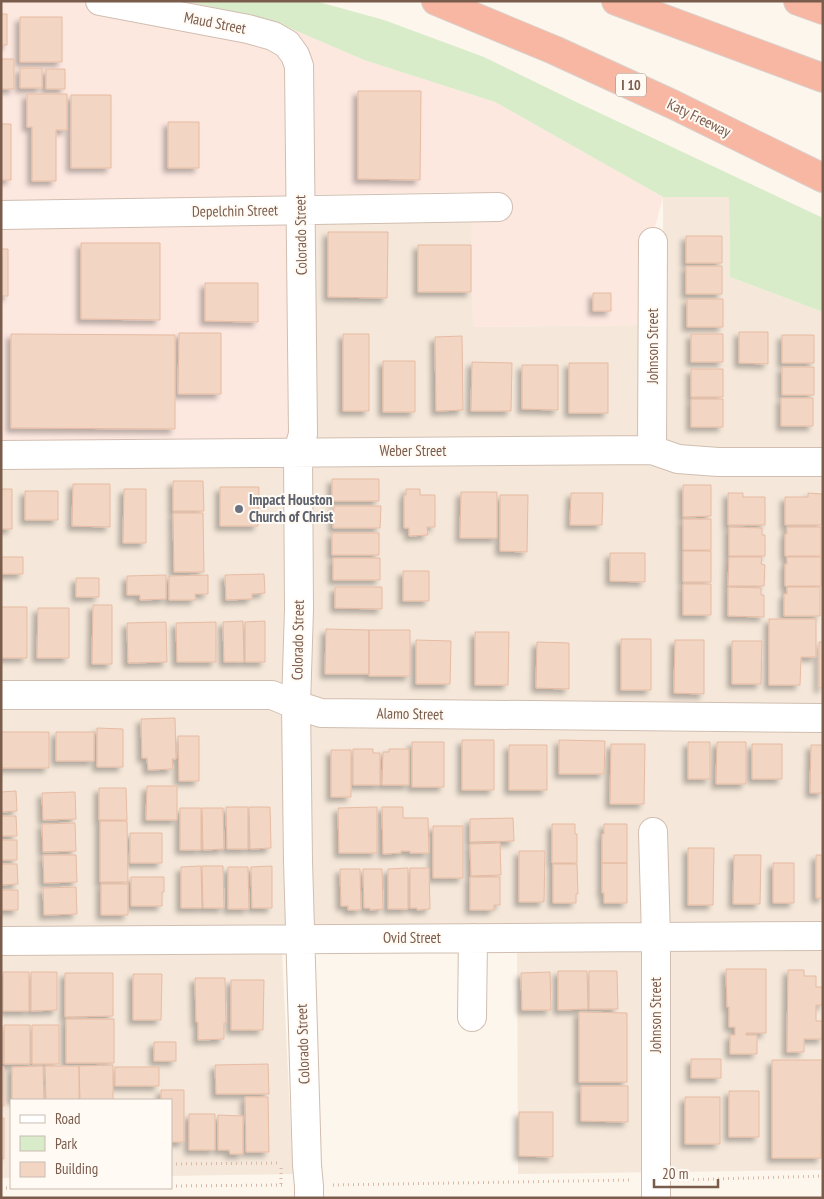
<svg xmlns="http://www.w3.org/2000/svg" width="824" height="1199" font-family="'PT Sans Narrow',sans-serif">
<defs>
<filter id="shadow"><feDropShadow dx="-4.5" dy="4.5" stdDeviation="2.5" flood-color="#0004"/></filter>
</defs>
<rect width="100%" height="100%" fill="#fdf6ec"/>
<path fill="#f5e8da" d="M663,197H729L730,277L823,312V452L664,446Z
M307,217L472,218L473,327L642,325L643,442L310,444Z
M636,463L745,470L823,473V707L305,703L308,479L314,465Z
M1,465H286L288,685L1,686Z
M273,704L286,710V926L1,929V705Z
M308,723L823,730V928L648,927L310,929Z
M823,945V1170L518,1174L517,946Z
M1,951H282L293,1174L171,1176V1100H11V1178H1Z"/>
<path fill="#fde8e0" d="M1,1H185L271,20L364,60L495,102L663,197L654,231L642,325L473,327L471,192L287,195L289,446L1,444Z"/>
<path fill="#d8ecc9" d="M185,1H315L384,20L484,57L572,100L823,218V312L730,277L729,197H663L495,102L364,60L271,20Z"/>
<path fill="#f3d5c3" stroke="#e6bba3" filter="url(#shadow)" d="M1,14H7V45H1Z
M20,17H62V62H20Z
M1,59H14V89H1Z
M20,68H42V88H20Z
M46,69H65V89H46Z
M358,91H421L420,180L358,179Z
M27,94H67V130H56V181H32V127H27Z
M71,95H111V168H71Z
M168,122H199V168H168Z
M1,124H11V180H1Z
M328,232H388L387,298L328,297Z
M686,236H722V263H686Z
M81,243H160V320L81,319Z
M418,245H471V292H418Z
M1,249H8V296H1Z
M686,266H722V294H686Z
M205,283H258V322L205,321Z
M593,293H611V311H593Z
M687,299H723V327H687Z
M739,332H768V364L739,363Z
M179,333H221V394H178Z
M11,334L175,335V429L11,428Z
M343,334H369V411H343Z
M691,334H723V362H691Z
M782,335H814V363H782Z
M462,336L463,410L436,411L435,337Z
M383,361H415V412H383Z
M472,362L512,363L511,411H471Z
M569,363H608V413H569Z
M522,365H558V410L522,409Z
M782,367H814V395H782Z
M691,369H723V397H691Z
M781,398H813V426H781Z
M691,399H723V427H691Z
M332,479H379V501H332Z
M173,481H203L204,511H173Z
M73,484H110V527L72,526Z
M683,485H711V516L683,517Z
M220,487H259L258,526H220Z
M1,489H12V529H1Z
M124,489H146V543H123Z
M406,489H420V495H435V527H427L428,535L409,536V528H404V495H406Z
M25,491H58V520H25Z
M461,492H497V538H460Z
M571,493H603L602,525H570Z
M728,493H743V497H765V525H728Z
M808,493L822,494V525H785V497H808Z
M500,495H528L527,552L500,551Z
M334,506H381L380,528H333Z
M173,513H203L204,572H174Z
M683,519H711V550H683Z
M729,527L762,528V535H765V556H729Z
M787,527H821V556H785V534H787Z
M332,533H379V555H332Z
M683,551H711V582H683Z
M610,553H645V582L610,581Z
M1,557H23V574H1Z
M729,557H762L761,564L765,565L764,586H728Z
M787,557H821V586H785V564H787Z
M333,558H380V580H333Z
M403,571H429V601H403Z
M264,574L265,593L252,594V599L226,600L225,575Z
M166,575V599L140,600V595H127V576Z
M208,575V594H195L196,600H169V576Z
M76,578H99V597H76Z
M683,584H711V615H683Z
M335,587H382V609L335,608Z
M728,587L761,588V595H764V617L728,616Z
M787,587H820V616H784V594H787Z
M93,605H112V664H92Z
M1,607H27V658H1Z
M38,608H69V658H37Z
M769,619H816V657H801L800,685H769Z
M243,621L244,662H224L223,622Z
M265,621V662H245V622Z
M166,622L167,662L128,663L127,623Z
M216,622V662H177L176,623Z
M326,629L369,630V674H325Z
M369,630H410V676H369Z
M475,632H509L508,685H475Z
M621,639H651V690H621Z
M416,640L451,641L450,684H416Z
M675,640H704V694L674,693Z
M732,641H762L761,684H732Z
M537,642L569,643V689L536,688Z
M819,642H823V688H819Z
M175,718L176,759H172L173,769L148,770L147,758H142L141,719Z
M97,728L123,729V767H97Z
M1,732H49V768H1Z
M56,732H94V761H56Z
M178,736H199V781H179Z
M462,740H494V790H462Z
M559,740L605,741L604,774H559Z
M412,742H444V787H412Z
M688,742H710V779H688Z
M717,742H746V784H716Z
M611,744H645L644,804H610Z
M752,744H782V779H752Z
M509,745H547V790H509Z
M811,745H823V793H810Z
M353,749H373V753H380V785H353Z
M389,749H409V785H382L383,752H389Z
M331,750H351V797H331Z
M147,786H177V820H146Z
M99,788H126L127,820H99Z
M16,791L17,811L1,812V792Z
M75,792L76,819L43,820L42,793Z
M226,807H248V849H227Z
M249,807H270L271,848L250,849Z
M377,807V853H339L338,808Z
M382,807H403V818H428L429,853H410V851H401V853L383,854Z
M180,808H201V850H180Z
M202,808H223L224,849L203,850Z
M1,816H16L17,836H1Z
M513,818L514,841L470,842V819Z
M100,821H127L128,882H100Z
M75,823L76,851L43,852L42,824Z
M552,824H575V834H577V863H552Z
M604,824H627V863H602V834H604Z
M433,826H463V878H433Z
M130,833H162V863H130Z
M1,840H17V860H1Z
M500,843L501,875L471,876L470,844Z
M688,848H714L713,905H688Z
M519,851H545L544,902H519Z
M43,855H76L77,882L44,883Z
M734,855H761L760,904H733Z
M816,855H823V898H816Z
M602,863H627V903H604V893H602Z
M773,863H794V903H773Z
M1,864H17L18,884L1,885Z
M553,864H577L578,894H576V903H553Z
M201,866L202,908H181V867Z
M202,866H223L224,908H203Z
M272,866V908H252L251,867Z
M228,867H248L249,909H228Z
M408,868V909H388V869Z
M410,868H429L430,909L417,910V908H410Z
M340,869H360L361,910H348V906H341Z
M363,869H382L383,909L370,910V908H364Z
M131,877H164V892H162V906H131Z
M470,877H500V905H494V910H470Z
M101,884H128V915H101Z
M76,887L77,914L44,915L43,888Z
M1,890H18V910H1Z
M726,969H766V1033H746V1035H757V1054H730V1035H735V1027H729V1007H727Z
M788,970H804V976H816V987H823V1005H816V1021H823V1039H804V1052H787Z
M558,971H587L588,1009L558,1010Z
M589,971H617L618,1009H589Z
M3,972H29V1011H3Z
M31,972H57V1010L31,1011Z
M550,972L551,1010H522L521,973Z
M65,973H113V1016L65,1017Z
M133,974H162L161,1020H133Z
M195,978H225L226,1023H224V1039L198,1040V1022H196Z
M231,980H264L263,1030H231Z
M579,1012L627,1013V1082H579Z
M66,1019H114V1063H66Z
M1,1025H2V1064H1Z
M4,1025H30V1064H4Z
M32,1025H59V1064H32Z
M154,1042H176V1061H154Z
M691,1059H721V1078H691Z
M772,1060H822L821,1158H772Z
M268,1064L269,1094H216L215,1065Z
M113,1065V1100H80L79,1066Z
M43,1066L44,1100H12V1067Z
M45,1066H79V1100H46Z
M1,1067H4V1106H1Z
M115,1067H159V1086H115Z
M581,1086H628V1122L581,1121Z
M161,1090H184V1142H171V1100H161Z
M729,1091H759V1137H729Z
M245,1097H268L269,1152H246Z
M685,1097H720V1144H685Z
M519,1112H553V1157L519,1156Z
M189,1114H215V1150H189Z
M218,1115L243,1116V1154H230L229,1150H218Z
M1,1118H4V1159H1Z"/>
<g fill="none" stroke-linecap="round" stroke-linejoin="round">
<g stroke="#d1beb0" stroke-width="30">
<path id="minor" d="M100,1L248,29L273,36L287,44L295,55L299,66L303,434L298,452L299,609L296,705L298,861L307,1165L309,1186V1198
M1,215L498,207
M652,450L653,242
M1,455L652,450L678,459L718,462H823
M1,695H272L296,705L321,713L823,718
M653,832L656,937V1198
M1,941L823,936
M472,1017L473,938"/>
</g>
<g stroke="#dad1cd" stroke-width="30">
<path id="highway" d="M436,1L554,50L672,104L823,178
M616,1L823,78
M798,1L823,10"/>
</g>
<path stroke="#d9b8a5" stroke-width="3" stroke-dasharray="1 4" stroke-linecap="butt" d="M171,1164L281,1163
M281,1168V1185
M678,1180L823,1176
M333,1185L632,1180
M171,1186L285,1185
M1,1188H11"/>
<use href="#minor" stroke="#fff" stroke-width="28"/>
<use href="#highway" stroke="#f7b7a3" stroke-width="28"/>
</g>
<circle fill="#6b7280" stroke="#fffaf3" stroke-width="2" cx="239" cy="509" r="5"/>
<g text-anchor="middle" stroke-width="4" stroke-linejoin="round" paint-order="stroke">
<rect fill="#fffaf3" stroke="#a28b7f" stroke-width="1" x="616" y="73.5" width="30" height="23" rx="4"/>
<g font-size="14" font-weight="bold" fill="#7a5c4d">
<text x="631" y="90">I 10</text>
</g>
<g font-size="15" fill="#7a5c4d" stroke="#fffaf3">
<text transform="translate(215 23) rotate(11)" y="5">Maud Street</text>
<text transform="translate(699 118) rotate(26)" y="5">Katy Freeway</text>
<text transform="translate(235 211) rotate(-1)" y="5">Depelchin Street</text>
<text transform="translate(301 235) rotate(-91)" y="5">Colorado Street</text>
<text transform="translate(653 346) rotate(-90)" y="5">Johnson Street</text>
<text x="413" y="456">Weber Street</text>
<text transform="translate(298 640) rotate(-89)" y="5">Colorado Street</text>
<text transform="translate(410 714) rotate(1)" y="5">Alamo Street</text>
<text x="412" y="943">Ovid Street</text>
<text transform="translate(656 1015) rotate(-90)" y="5">Johnson Street</text>
<text transform="translate(303 1044) rotate(-92)" y="5">Colorado Street</text>
</g>
<g font-size="15" font-weight="bold" fill="#5b616d" stroke="#fffaf3" text-anchor="start">
<text x="249" y="505">Impact Houston<tspan x="249" dy="17">Church of Christ</tspan></text>
</g>
</g>
<rect width="824" height="1199" fill="none" stroke="#7a5c4d" stroke-width="5"/>
<rect x="10" y="1099" width="162" height="90" fill="#fffaf3" stroke="#cabbb1"/>
<rect x="20" y="1115" width="25" height="8" fill="#ffffff" stroke="#cabbb1"/>
<text x="55" y="1124" font-size="15" fill="#7a5c4d">Road</text>
<rect x="20" y="1136" width="25" height="15" fill="#d8ecc9" stroke="#cabbb1"/>
<text x="55" y="1149" font-size="15" fill="#7a5c4d">Park</text>
<rect x="20" y="1162" width="25" height="15" fill="#f3d5c3" stroke="#cabbb1"/>
<text x="55" y="1174" font-size="15" fill="#7a5c4d">Building</text>
<path d="M654 1179v8h64v-8" fill="none" stroke="#7a5c4d" stroke-width="2.5"/>
<text x="662" y="1179" font-size="15" fill="#7a5c4d" stroke="#fffaf3" stroke-width="4" paint-order="stroke">20 m</text>
</svg>
